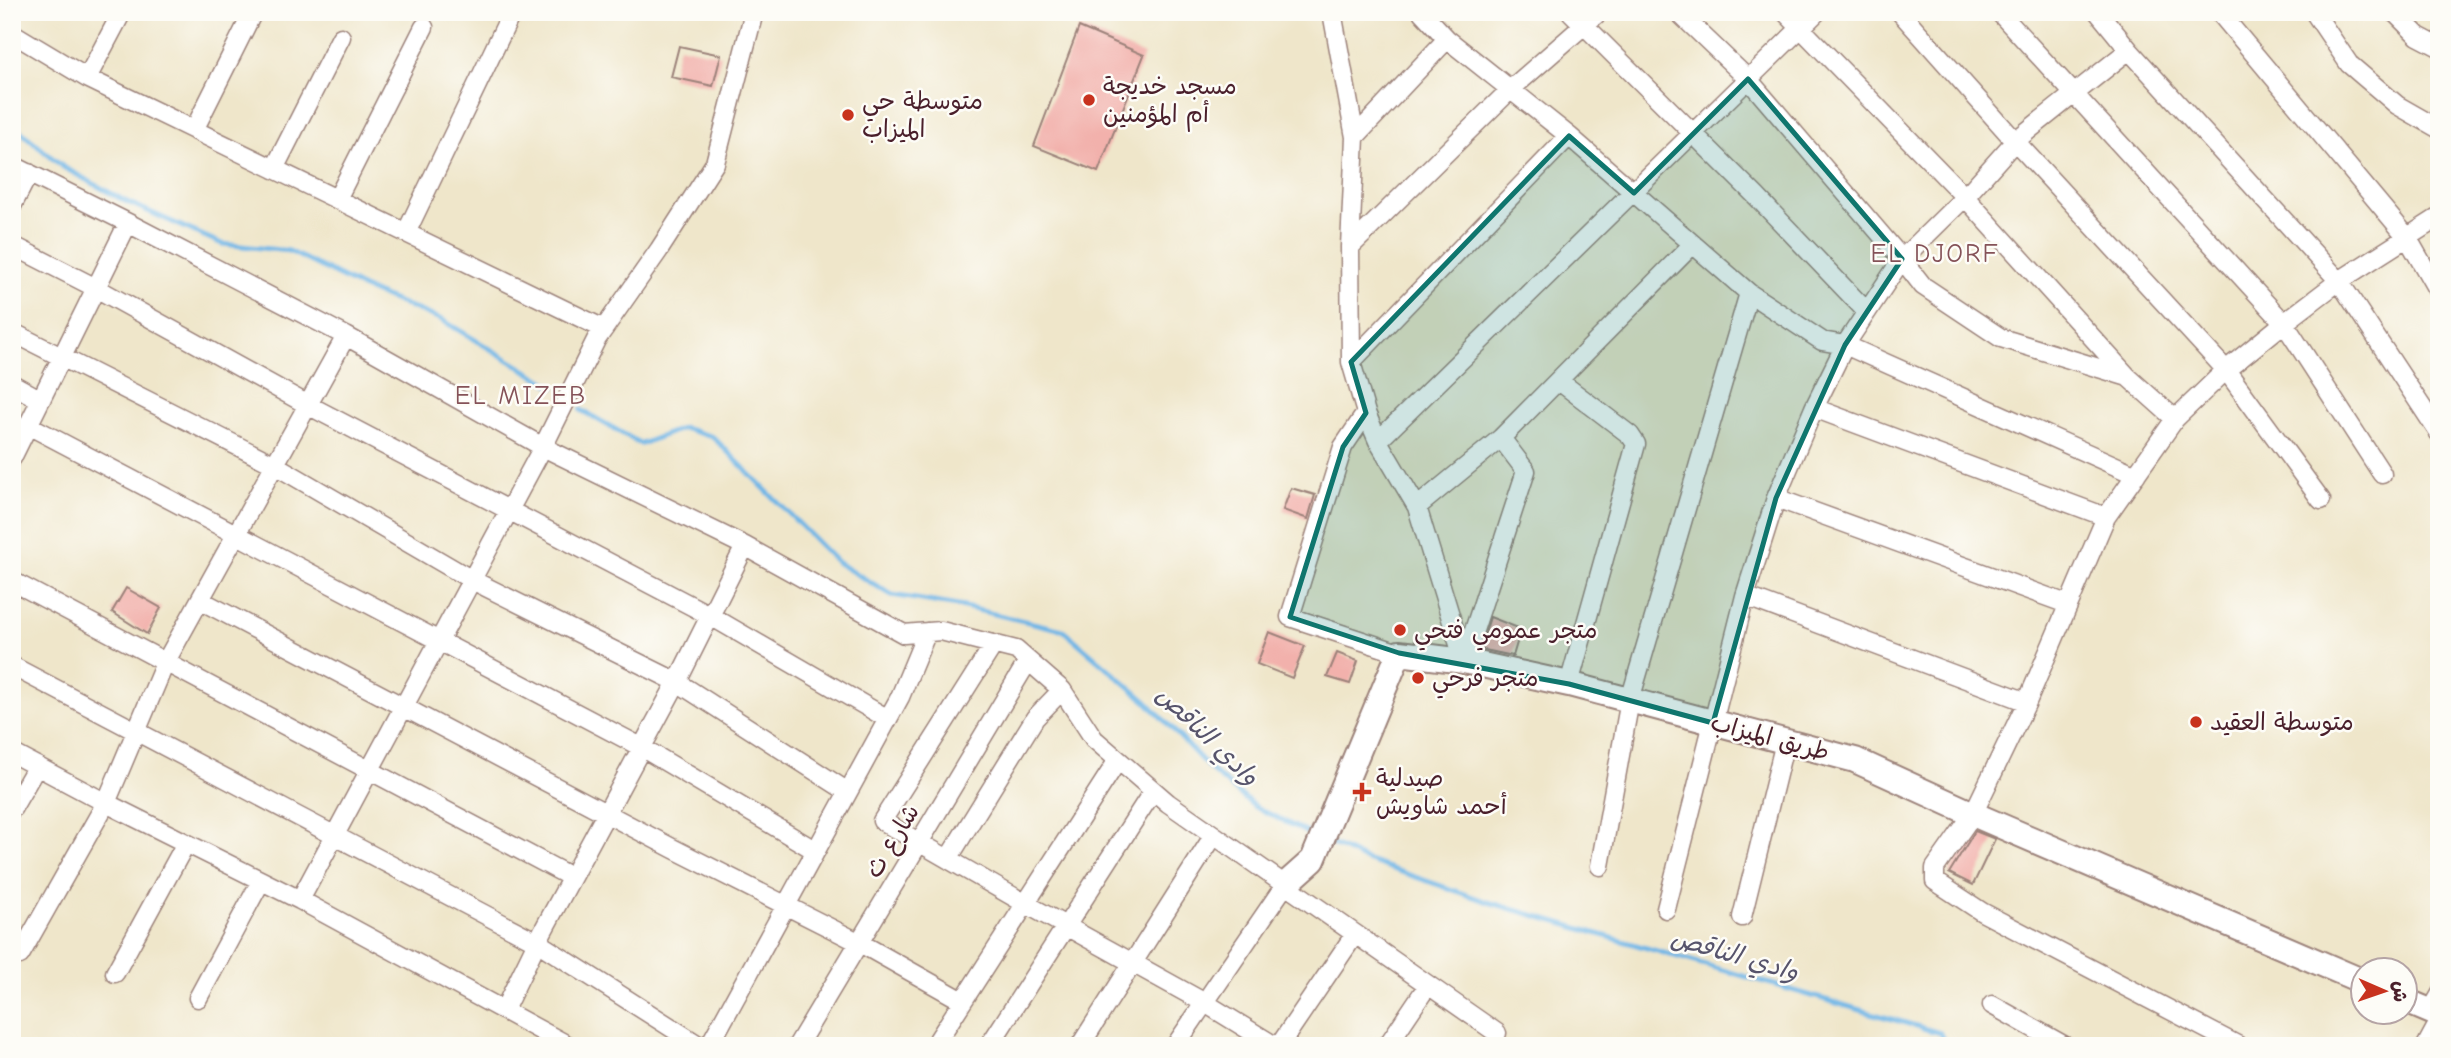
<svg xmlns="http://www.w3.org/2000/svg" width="2451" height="1058" font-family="'Comic Neue','Playpen Sans Arabic',sans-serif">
<rect width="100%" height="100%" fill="#fdfcf7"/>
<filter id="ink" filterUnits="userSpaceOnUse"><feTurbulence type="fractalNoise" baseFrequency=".0143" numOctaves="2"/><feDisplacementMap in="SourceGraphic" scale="14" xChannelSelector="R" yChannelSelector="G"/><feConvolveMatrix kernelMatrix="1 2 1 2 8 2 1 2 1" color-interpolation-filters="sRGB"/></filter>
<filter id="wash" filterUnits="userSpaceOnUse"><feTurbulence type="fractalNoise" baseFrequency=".00686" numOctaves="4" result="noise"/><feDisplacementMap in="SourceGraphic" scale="28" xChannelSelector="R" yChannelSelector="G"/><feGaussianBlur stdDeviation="1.57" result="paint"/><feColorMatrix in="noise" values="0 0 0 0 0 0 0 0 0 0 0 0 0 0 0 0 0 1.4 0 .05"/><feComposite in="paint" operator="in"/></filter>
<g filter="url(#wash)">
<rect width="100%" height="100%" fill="#efe6ca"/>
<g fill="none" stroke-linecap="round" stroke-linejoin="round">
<path stroke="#70b6e6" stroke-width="5" d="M12,129L19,130L63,167L125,201L222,244L289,251L363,288L442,320L554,387
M581,410L641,444L683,428L713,437L838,563L892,595L964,607L1063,630L1147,702L1213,772L1255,807L1316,837
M1328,842L1363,859L1488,902L1940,1033L1946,1046"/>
</g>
<g id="blocks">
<path fill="#f2b1ac" d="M1079,27L1144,55L1098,172L1034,146Z
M679,46L721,55L713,86L671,77Z
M1291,488L1315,495L1308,519L1283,510Z
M126,588L161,608L147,634L112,612Z
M1490,617L1521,629L1513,656L1480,649Z
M1269,632L1305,646L1292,678L1257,664Z
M1337,653L1358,661L1350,684L1327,677Z
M1975,831L1995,839L1973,885L1949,873Z"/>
</g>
</g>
<g filter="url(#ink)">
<use href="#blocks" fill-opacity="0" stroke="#9c827a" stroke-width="2"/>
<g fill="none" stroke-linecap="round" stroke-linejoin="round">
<g stroke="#9c827a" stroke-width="12">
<path id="lane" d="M2428,1007L2439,988"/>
</g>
<g stroke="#9c827a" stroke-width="21">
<path id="street" d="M1332,12L1355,137L1350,247L1351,362L1366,413L1378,441L1417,507L1464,661
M1422,12L1447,39L1569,136L1749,293L1822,341L1845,345L2136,475
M1571,12L1757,197L1867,312
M1678,12L1748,79L1902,259L1923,286L2001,338L2128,377
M1785,12L1965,197L2128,377L2175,419
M1900,12L2015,141L2226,370L2321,500
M1999,12L2284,323L2382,474
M2098,12L2129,50L2339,281L2439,433
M2219,12L2407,237L2439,293
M2314,12L2349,64L2397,105L2439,129
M2394,12L2418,36L2439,47
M12,33L87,78L604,329
M87,78L122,12
M194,130L253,12
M1355,137L1447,39
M12,165L128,223L346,336
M274,169L341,37
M337,199L424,27
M12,206L29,173
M406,233L512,12
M12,245L96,288L308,405L709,615L888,719
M1350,247L1511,89L1599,12
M12,332L275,465L472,580L677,682L848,792
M1351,362L1569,136
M1559,381L1630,435L1636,444L1569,684
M12,384L41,400
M1814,408L2106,517
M1366,413L1343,447L1290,617L1399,653
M28,425L641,747L816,851
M1378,441L1817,12
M12,458L128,223
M1776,498L2067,604
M1417,507L1501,438L1693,244
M12,581L571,877
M1745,596L2027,702
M200,600L674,849L860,943L963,1001
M994,644L882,821L1026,904L1205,1003L1275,1046
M1464,661L1526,471L1501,438
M12,666L537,942L700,1046
M12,753L106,803L300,900L569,1046
M12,809L37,766
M948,859L1035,718L1062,690
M1600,866L1630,700L1749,293
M300,900L543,447L596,340L659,250L715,163L754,12
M1666,909L1745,596L1776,498L1814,408L1845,345L1902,259L1965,197L2015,141L2129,50
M1742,917L1785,742
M20,955L106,803L165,663L346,336L543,447L745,546L904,634L941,631L1016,650L1062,690L1094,739L1168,803L1497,1033
M115,973L186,843
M198,998L261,881
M1992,1005L2065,1046
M504,1010L537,942L677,682L745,546
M709,1046L900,697L927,632
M797,1046L1028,661
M934,1046L1118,760
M989,1046L1153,791
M1080,1046L1214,835
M1175,1046L1285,885
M1279,1046L1355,934
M1387,1046L1428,985
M2239,1046L1982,912L1935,881V868L1973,814L2027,702L2106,517L2175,419L2226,370L2284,323L2339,281L2439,217
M2426,1046L2439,1022"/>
</g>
<g stroke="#9c827a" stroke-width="28">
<path id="secondary" d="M1285,885L1313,860L1399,653L1464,661L1569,684L1855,760L1973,814L2364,982
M2406,1001L2439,1015"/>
</g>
<use href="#lane" stroke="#fff" stroke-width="9"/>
<use href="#street" stroke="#fff" stroke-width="18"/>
<use href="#secondary" stroke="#fff" stroke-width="24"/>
</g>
</g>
<path fill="#0f766e" fill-opacity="0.2" stroke="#0f766e" stroke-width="5" stroke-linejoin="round" d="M1748,79L1902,259L1845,345L1776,498L1713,723L1569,684L1399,653L1290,617L1343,447L1366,413L1351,362L1569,136L1634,193Z"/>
<g fill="#c8321e" stroke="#fdfcf7" stroke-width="2.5">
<circle cx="1089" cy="100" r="7"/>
<circle cx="848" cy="115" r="7"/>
<circle cx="1400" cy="630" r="7"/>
<circle cx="1418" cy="678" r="7"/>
<circle cx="2196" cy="722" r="7"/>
<path d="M1358.5 781.5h7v7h7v7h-7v7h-7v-7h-7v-7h7z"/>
</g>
<g text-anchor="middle" stroke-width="5" stroke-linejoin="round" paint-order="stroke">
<g font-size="24" fill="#4a1f2b" stroke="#fdfcf7" text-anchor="start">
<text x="1103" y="94">مسجد خديجة<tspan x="1103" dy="28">أم المؤمنين</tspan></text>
<text x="862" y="109">متوسطة حي<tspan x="862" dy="28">الميزاب</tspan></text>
<text x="1414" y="638">متجر عمومي فتحي</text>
<text x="1432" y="686">متجر فرحي</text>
<text x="2210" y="730">متوسطة العقيد</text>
<text x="1376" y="786">صيدلية<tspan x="1376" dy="28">أحمد شاويش</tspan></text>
</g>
<g font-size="24" fill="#4a1f2b" stroke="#fdfcf7">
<text transform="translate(1770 737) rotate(15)" y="8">طريق الميزاب</text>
<text transform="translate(892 841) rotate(-59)" y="8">شارع ث</text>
</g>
<g font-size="26" letter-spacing="2" fill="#855258" stroke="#fdfcf7">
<text x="1935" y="262">EL DJORF</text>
<text x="521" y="404">EL MIZEB</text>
</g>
<g font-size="26" font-style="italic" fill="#57546c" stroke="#fdfcf7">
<text transform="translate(1208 735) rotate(44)" y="9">وادي الناقص</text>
<text transform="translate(1735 954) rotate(16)" y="9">وادي الناقص</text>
</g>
</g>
<rect width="2451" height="1058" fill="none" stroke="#fdfcf7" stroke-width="42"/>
<g transform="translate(2384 991) rotate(92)"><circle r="33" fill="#fdfcf7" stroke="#b5a4a5" stroke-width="2"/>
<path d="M0-5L12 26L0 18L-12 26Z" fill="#c8321e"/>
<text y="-10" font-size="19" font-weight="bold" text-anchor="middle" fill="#4a1f2b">ش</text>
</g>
</svg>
